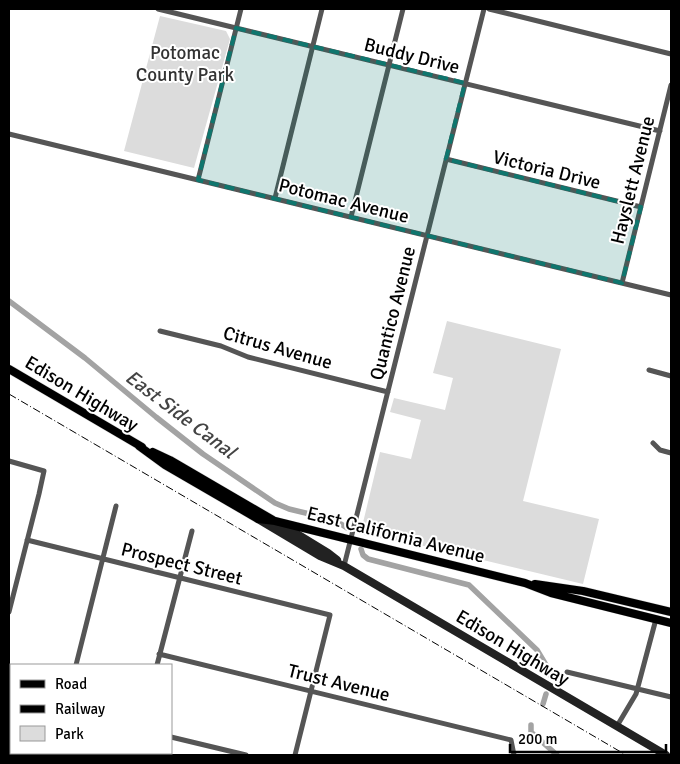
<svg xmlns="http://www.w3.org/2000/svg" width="680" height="764" font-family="Signika,sans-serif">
<rect width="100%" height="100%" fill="#fff"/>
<path fill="#dcdcdc" d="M160,16L226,31L230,39L194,168L124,151Z
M447,321L561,349L523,501L599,519L583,584L429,547L364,535L361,531L380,452L411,459L421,420L390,412L394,398L445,410L453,378L433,373Z"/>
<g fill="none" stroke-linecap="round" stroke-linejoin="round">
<path stroke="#a3a3a3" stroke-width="5.5" d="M9,301L85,358L156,417L203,454L275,503L289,509L335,520L347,528
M361,549L363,555L368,559L469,585L537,650L549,670L550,675
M543,704L546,694
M531,725V732L557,755"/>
<g stroke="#dbdbdb" stroke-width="9">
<path id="primary" d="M9,369L142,447
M139,446L165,465L258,519L275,521L525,583L551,593L671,623
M153,452L170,460L273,520
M535,584L583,591L671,612"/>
</g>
<path stroke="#555" stroke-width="5" d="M158,9L660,131
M489,9L671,54
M9,134L671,295
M446,159L641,207
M198,180L241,9
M275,198L322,9
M351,217L403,9
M622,283L671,85
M160,331L221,346L248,357L388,392
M649,370L671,376
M653,443L660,450L671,453
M9,461L44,471L39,494L9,612
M27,540L330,615L295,755
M344,566L484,9
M159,654L511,740L514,755
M76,665L116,506
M157,665L192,531
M567,672L671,697
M617,726L636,694L656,619
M171,737L246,755
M53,755L54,753
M134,755V753"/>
<path stroke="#222" stroke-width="8" d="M258,519L320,556L344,566L666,755
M279,523L328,553L337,560"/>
<use href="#primary" stroke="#000" stroke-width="8"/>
<path stroke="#000" stroke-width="1" stroke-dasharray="8 2.5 1 2.5" stroke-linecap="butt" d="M9,394L626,755"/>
</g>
<path fill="#0f766e" fill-opacity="0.2" stroke="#0f766e" stroke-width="4" stroke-dasharray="10 6" stroke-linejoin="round" d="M236,28L465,83L446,159L641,207L622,283L198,180Z"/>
<g text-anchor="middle" stroke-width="4" stroke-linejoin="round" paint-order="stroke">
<g font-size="19" fill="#333" stroke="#fff">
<text x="185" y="59">Potomac<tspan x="185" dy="22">County Park</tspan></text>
</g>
<g font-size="19" fill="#000" stroke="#fff">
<text transform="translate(412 55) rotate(14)" y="7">Buddy Drive</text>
<text transform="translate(547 169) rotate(14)" y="7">Victoria Drive</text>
<text transform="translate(632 180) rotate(-76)" y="7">Hayslett Avenue</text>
<text transform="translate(344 200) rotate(14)" y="7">Potomac Avenue</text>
<text transform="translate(392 313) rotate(-76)" y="7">Quantico Avenue</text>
<text transform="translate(278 347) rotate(16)" y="7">Citrus Avenue</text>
<text transform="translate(82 393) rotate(31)" y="7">Edison Highway</text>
<text transform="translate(396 534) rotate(14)" y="7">East California Avenue</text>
<text transform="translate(182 563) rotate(14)" y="7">Prospect Street</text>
<text transform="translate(513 647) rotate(31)" y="7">Edison Highway</text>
<text transform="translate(339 682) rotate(14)" y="7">Trust Avenue</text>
</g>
<g font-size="20" font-style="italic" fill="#444" stroke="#fff">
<text transform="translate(181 414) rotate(37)" y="7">East Side Canal</text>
</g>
</g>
<rect width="680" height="764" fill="none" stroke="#000000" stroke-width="20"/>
<rect x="10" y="664" width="162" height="90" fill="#ffffff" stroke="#999999"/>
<rect x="20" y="680" width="25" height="8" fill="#000000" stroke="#999999"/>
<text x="55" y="689" font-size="15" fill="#000000">Road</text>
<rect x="20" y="705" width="25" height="8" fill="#000000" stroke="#999999"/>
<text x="55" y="714" font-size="15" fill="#000000">Railway</text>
<rect x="20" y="726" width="25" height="15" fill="#dcdcdc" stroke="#999999"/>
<text x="55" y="739" font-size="15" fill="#000000">Park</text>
<path d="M510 744v8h156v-8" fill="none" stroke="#000000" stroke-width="2.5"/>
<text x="518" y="744" font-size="15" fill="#000000" stroke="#ffffff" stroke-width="4" paint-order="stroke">200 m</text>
</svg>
